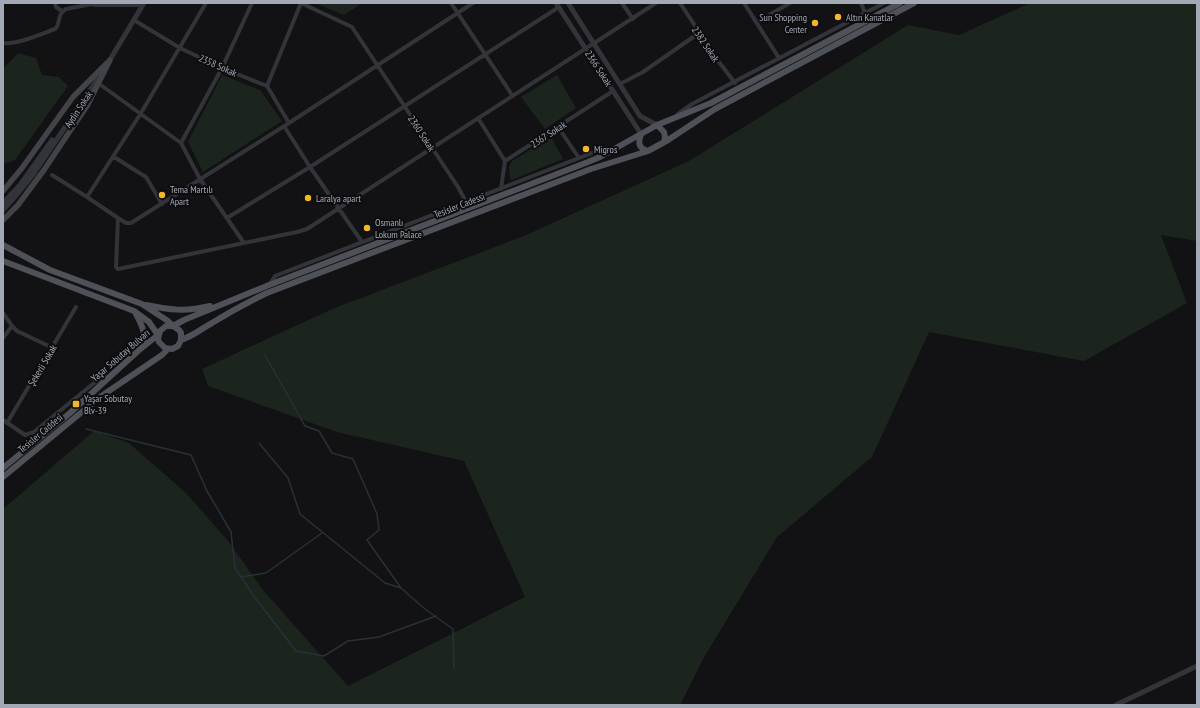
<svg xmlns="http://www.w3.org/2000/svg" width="1200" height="708" font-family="'PT Sans Narrow',sans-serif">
<rect width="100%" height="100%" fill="#121214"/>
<path fill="#1c241e" d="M315,3H362L344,15Z
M1030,3H1197V241L1161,235L1187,303L1084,361L929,332L872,457L777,537L703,659L680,705H3V509L94,431L129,443L186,493L229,542L263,590L348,686L525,597L464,461L337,432L208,386L202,369L332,309L524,236L689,161L908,25L959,35Z
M18,53L36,58L42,75L59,77L68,86L15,160L3,164V69Z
M222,75L260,90L282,121L203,172L188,142Z
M557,75L576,108L545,129L521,97Z
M551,137L563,159L512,180L510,179L509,167L512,161Z"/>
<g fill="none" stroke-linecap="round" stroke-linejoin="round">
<path stroke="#283138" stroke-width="1.5" d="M265,355L305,426L319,431L332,453L353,459L377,514L379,530L367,540L401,588L425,609L453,629L454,668
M86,429L191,455L207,491L231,532L235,568L256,599L296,651L324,656L348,641L379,637L436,616
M259,443L288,478L300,514L385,583L401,588
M241,577L266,573L322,533"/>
<path stroke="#333439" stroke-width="4" d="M55,3L56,7L62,11
M451,3L512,95
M622,3L633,19
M680,3L719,62L735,83
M744,3L779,58
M861,3L865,13
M94,5H143
M134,20L180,48L222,68L267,86L289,123
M757,22L790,3
M3,43C17,45 41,34 55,29L57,27C60,19 58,14 66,9L97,3
M98,83L181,143L200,179L244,243
M620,84L643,72L699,33
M267,86L301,3L352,27L458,187L466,202
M678,114L692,104L884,3
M478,118L505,161
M284,126L310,167L362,242
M558,127L579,158
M181,143L222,68L252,3
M114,157L146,177L162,204
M52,175L87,197L118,218L126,223H131L289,123L473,3
M501,189L505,161L613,91
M87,197L141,113L206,3
M118,218L116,267L118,269L297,232L307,229L656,3
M227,218L310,167L559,7
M270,284L275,276L597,151L609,152
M3,313L12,326L17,331L53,348
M3,338L12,326
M3,420L25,435L34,432L94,383L104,377L109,378
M7,423L76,307"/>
<path stroke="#333439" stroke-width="5" d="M556,3L641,134
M568,3L640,116L657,125
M108,63L144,3
M3,203L20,185L52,140
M3,210L14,198L32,176L101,74
M1116,705L1197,666"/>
<path stroke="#414349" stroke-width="5.5" d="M3,191L22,168L73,97L107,63
M3,220L18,205L44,170L66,137L87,106L110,60"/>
<path stroke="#4f5158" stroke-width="6" d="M657,125L664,132L665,137L664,142
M641,134C638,143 638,148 648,151
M3,245L50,270L142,304L168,321L173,326L179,330L181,333V340L178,346L172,349L165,348L159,342L158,339L160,331L166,326H173L184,320L269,285L588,162L600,157L657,125L711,103L900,3
M3,261L134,311L149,322L158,335
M146,305C170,310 185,312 210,306
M136,314C142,325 148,337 140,348
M181,340C193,336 201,329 212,323C230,312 248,302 267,293L591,169L648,151L668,140L715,109L914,3
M3,468L70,413L138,351L158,335
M3,477L100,397L162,355L168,349"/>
</g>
<g fill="#f4b62a" stroke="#0d0d0f" stroke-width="1.5">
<circle cx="838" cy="17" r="4"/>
<circle cx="815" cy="23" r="4"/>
<circle cx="586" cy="149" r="4"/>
<circle cx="162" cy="195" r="4"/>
<circle cx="308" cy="198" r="4"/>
<circle cx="367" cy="228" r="4"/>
<rect x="72" y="400" width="8" height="8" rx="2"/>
</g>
<g text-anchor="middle" stroke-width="4" stroke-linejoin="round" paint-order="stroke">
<g font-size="10" fill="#a3a8b5" stroke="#0d0d0f" text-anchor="start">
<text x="807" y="21" text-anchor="end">Sun Shopping<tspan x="807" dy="12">Center</tspan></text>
<text x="846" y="21">Altın Kanatlar</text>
<text x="594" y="153">Migros</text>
<text x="170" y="193">Tema Martılı<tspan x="170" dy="12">Apart</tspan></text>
<text x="316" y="202">Laralya apart</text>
<text x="375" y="226">Osmanlı<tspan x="375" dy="12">Lokum Palace</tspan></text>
<text x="84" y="402">Yaşar Sobutay<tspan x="84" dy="12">Blv-39</tspan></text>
</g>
<g font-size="10" fill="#a3a8b5" stroke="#0d0d0f">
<text transform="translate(706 44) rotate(56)" y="4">2382 Sokak</text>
<text transform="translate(218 65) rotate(24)" y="4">2358 Sokak</text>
<text transform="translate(599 68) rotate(57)" y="4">2366 Sokak</text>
<text transform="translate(78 109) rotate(-56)" y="4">Aydin Sokak</text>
<text transform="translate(422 133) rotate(57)" y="4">2360 Sokak</text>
<text transform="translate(548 134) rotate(-33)" y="4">2367 Sokak</text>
<text transform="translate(459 205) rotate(-21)" y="4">Tesisler Cadessi</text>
<text transform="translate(120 355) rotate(-41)" y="4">Yaşar Sobutay Bulvarı</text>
<text transform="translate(42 365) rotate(-59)" y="4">Şekerli Sokak</text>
<text transform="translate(40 433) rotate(-40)" y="4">Tesisler Caddesi</text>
</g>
</g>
<rect width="1200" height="708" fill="none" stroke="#a3a8b5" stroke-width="8"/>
</svg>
